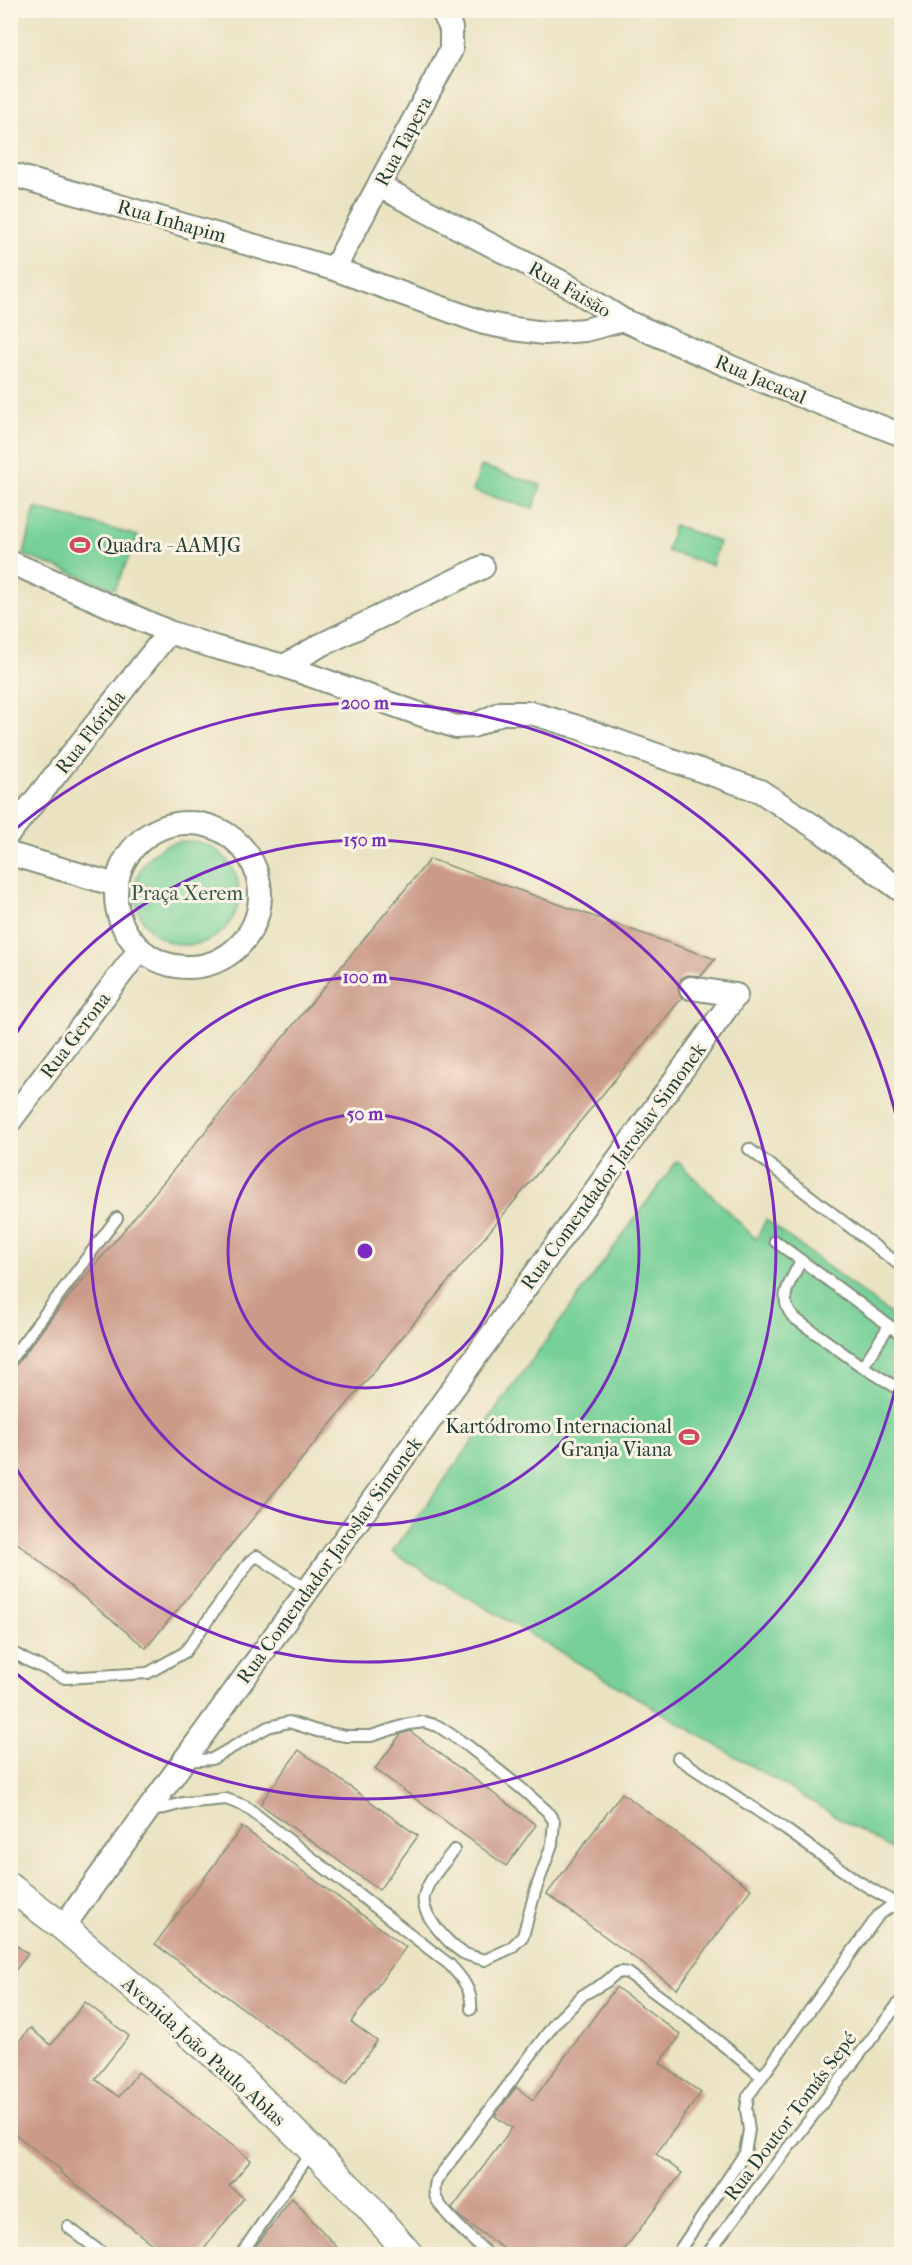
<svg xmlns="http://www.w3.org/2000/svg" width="912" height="2265" font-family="'IM FELL French Canon',serif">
<rect width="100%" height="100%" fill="#fcf5e5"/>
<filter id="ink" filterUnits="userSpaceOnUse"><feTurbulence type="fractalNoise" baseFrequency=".0167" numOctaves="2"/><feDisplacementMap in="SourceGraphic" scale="12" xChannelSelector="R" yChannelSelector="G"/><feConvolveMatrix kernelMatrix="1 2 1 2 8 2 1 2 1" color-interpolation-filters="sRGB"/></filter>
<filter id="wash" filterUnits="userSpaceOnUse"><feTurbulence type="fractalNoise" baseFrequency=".008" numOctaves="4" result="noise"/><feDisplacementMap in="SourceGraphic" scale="24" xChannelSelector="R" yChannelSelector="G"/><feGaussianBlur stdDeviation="1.35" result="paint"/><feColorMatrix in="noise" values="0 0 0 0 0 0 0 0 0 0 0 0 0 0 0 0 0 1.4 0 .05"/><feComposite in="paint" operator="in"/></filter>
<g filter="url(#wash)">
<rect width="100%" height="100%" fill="#eae3c2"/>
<path fill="#76d097" stroke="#4a8666" stroke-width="1.5" d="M481,466L541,485L533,509L473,491Z
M35,508L138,536L115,589L24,555Z
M674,525L719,542L712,565L667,551Z
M135 893a52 52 0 1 1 104 0a52 52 0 1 1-104 0Z
M677,1161L756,1239L766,1220L901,1322V1855L392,1552Z"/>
<g id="blocks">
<path fill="#cb9a88" d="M430,859L715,959L701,976L687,975L681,979L678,987L679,993L682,998L146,1648L10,1537V1367L16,1365L53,1316Z
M410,1731L536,1825L506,1866L375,1769L401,1734Z
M299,1750L418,1836L379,1890L260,1804Z
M622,1793L751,1889L677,1989L547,1894Z
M242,1827L406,1947L351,2022L377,2041L346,2084L155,1944Z
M10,1941L28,1954L10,1977Z
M616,1987L681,2035L660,2063L701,2093L656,2154L682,2173L621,2254H511L460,2217L452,2209L512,2128L495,2116L499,2110L516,2087L533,2100Z
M85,2002L129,2036L95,2079L119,2097L138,2072L251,2160L229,2186L244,2198L200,2254H165L60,2172L61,2170L10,2130V2053L30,2028L51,2045Z
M292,2198L343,2254H250Z"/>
</g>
</g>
<g filter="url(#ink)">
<use href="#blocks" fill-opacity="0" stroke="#84907b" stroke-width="1.5"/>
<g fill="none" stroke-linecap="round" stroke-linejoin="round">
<g stroke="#84907b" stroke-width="14">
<path id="service" d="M749,1149L902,1267
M775,1241L902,1335
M801,1260C792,1281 776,1296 793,1317L857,1363L902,1391
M10,1360L117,1218
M863,1366L889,1326
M10,1651L28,1661L65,1678L148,1673L185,1652L250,1561L257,1556L308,1590
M678,1758L785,1829L856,1880L897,1904
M186,1761L212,1759L268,1727L289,1722L317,1731L346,1736H371L409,1724L424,1722L438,1726L468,1746L522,1789L547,1811L554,1821L552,1844L535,1892L523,1936L511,1948L485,1960C478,1958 469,1956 463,1953C449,1944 420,1914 424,1897C427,1880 444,1864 454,1850
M150,1812L183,1803L226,1799L245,1806L450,1965C462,1978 473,1991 471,2009
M68,2227L103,2254
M241,2254L312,2151
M488,2254C475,2242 440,2212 435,2195C434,2191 435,2185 436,2181L555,2023L583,1995L606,1982L615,1974L621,1972L628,1973L696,2023L762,2077
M677,2254L745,2153L749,2130L746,2109L748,2096L878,1916L888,1908L902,1904
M707,2254L902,1999"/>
</g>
<g stroke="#84907b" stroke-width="26">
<path id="minor" d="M10,174L334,269L484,323L514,329L544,333L585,330L623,320
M379,186L567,285L623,320L768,383L902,435
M334,269L451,50V28L442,10
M10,562L169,632L214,647L284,666L456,727L473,726L501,713H531L574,726L760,791L821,831L902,891
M284,666L319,646L483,567
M116 895a72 72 0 1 1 144 0a72 72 0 1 1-144 0Z
M10,832L169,632
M10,854L116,885
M10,1121L140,949
M63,1927L308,1590L736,995L691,988"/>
</g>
<g stroke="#84907b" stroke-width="30">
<path id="tertiary" d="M10,1887L63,1927L232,2070L365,2203L409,2254"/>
</g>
<use href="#service" stroke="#fff" stroke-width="10"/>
<use href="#minor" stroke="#fff" stroke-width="22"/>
<use href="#tertiary" stroke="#fff" stroke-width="27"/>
</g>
</g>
<g fill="none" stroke="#7b2cbf" stroke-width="3">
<circle cx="365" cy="1251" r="137"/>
<circle cx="365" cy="1251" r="274"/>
<path d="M11 1042A411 411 0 1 1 11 1460"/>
<path d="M901 1365A548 548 0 0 1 13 1671M13 831A548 548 0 0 1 901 1137"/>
</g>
<defs>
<g id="stadium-bare" transform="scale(1.62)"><path d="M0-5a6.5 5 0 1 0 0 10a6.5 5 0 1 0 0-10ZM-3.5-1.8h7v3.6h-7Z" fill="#d1495b" stroke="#fcf5e5" stroke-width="2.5" paint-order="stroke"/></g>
</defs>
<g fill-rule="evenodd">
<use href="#stadium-bare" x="80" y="545"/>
<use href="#stadium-bare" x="689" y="1437"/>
</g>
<g text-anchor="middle" stroke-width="6" stroke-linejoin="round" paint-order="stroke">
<g font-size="20" fill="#1f3d34" stroke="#fcf5e5">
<text transform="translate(403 141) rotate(-62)" y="7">Rua Tapera</text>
<text transform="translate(172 221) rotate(16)" y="7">Rua Inhapim</text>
<text transform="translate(570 289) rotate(30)" y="7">Rua Faisão</text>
<text transform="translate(761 379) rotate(23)" y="7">Rua Jacacal</text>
<text transform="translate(90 732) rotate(-52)" y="7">Rua Flórida</text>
<text transform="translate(75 1035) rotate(-53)" y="7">Rua Gerona</text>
<text transform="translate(613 1166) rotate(-54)" y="7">Rua Comendador Jaroslav Simonek</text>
<text transform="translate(329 1560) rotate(-54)" y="7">Rua Comendador Jaroslav Simonek</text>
<text transform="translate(204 2051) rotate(42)" y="7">Avenida João Paulo Ablas</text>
<text transform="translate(790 2116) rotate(-53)" y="7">Rua Doutor Tomás Sepé</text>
</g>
<g font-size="20" fill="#1f3d34" stroke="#fcf5e5" text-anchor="start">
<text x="97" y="552">Quadra - AAMJG</text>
<text x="672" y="1433" text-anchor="end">Kartódromo Internacional<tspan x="672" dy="23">Granja Viana</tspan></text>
</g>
<g font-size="20" fill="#305a48" stroke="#fcf5e5">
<text x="187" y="900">Praça Xerem</text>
</g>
</g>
<circle cx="365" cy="1251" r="9" fill="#7b2cbf" stroke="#fcf5e5" stroke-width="3"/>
<g font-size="18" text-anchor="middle" font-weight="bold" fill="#7b2cbf" stroke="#fcf5e5" stroke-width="6" stroke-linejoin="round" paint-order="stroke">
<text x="365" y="709">200 m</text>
<text x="365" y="846">150 m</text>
<text x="365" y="983">100 m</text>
<text x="365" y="1120">50 m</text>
</g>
<rect width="912" height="2265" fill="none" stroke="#fcf5e5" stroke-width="36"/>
</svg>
